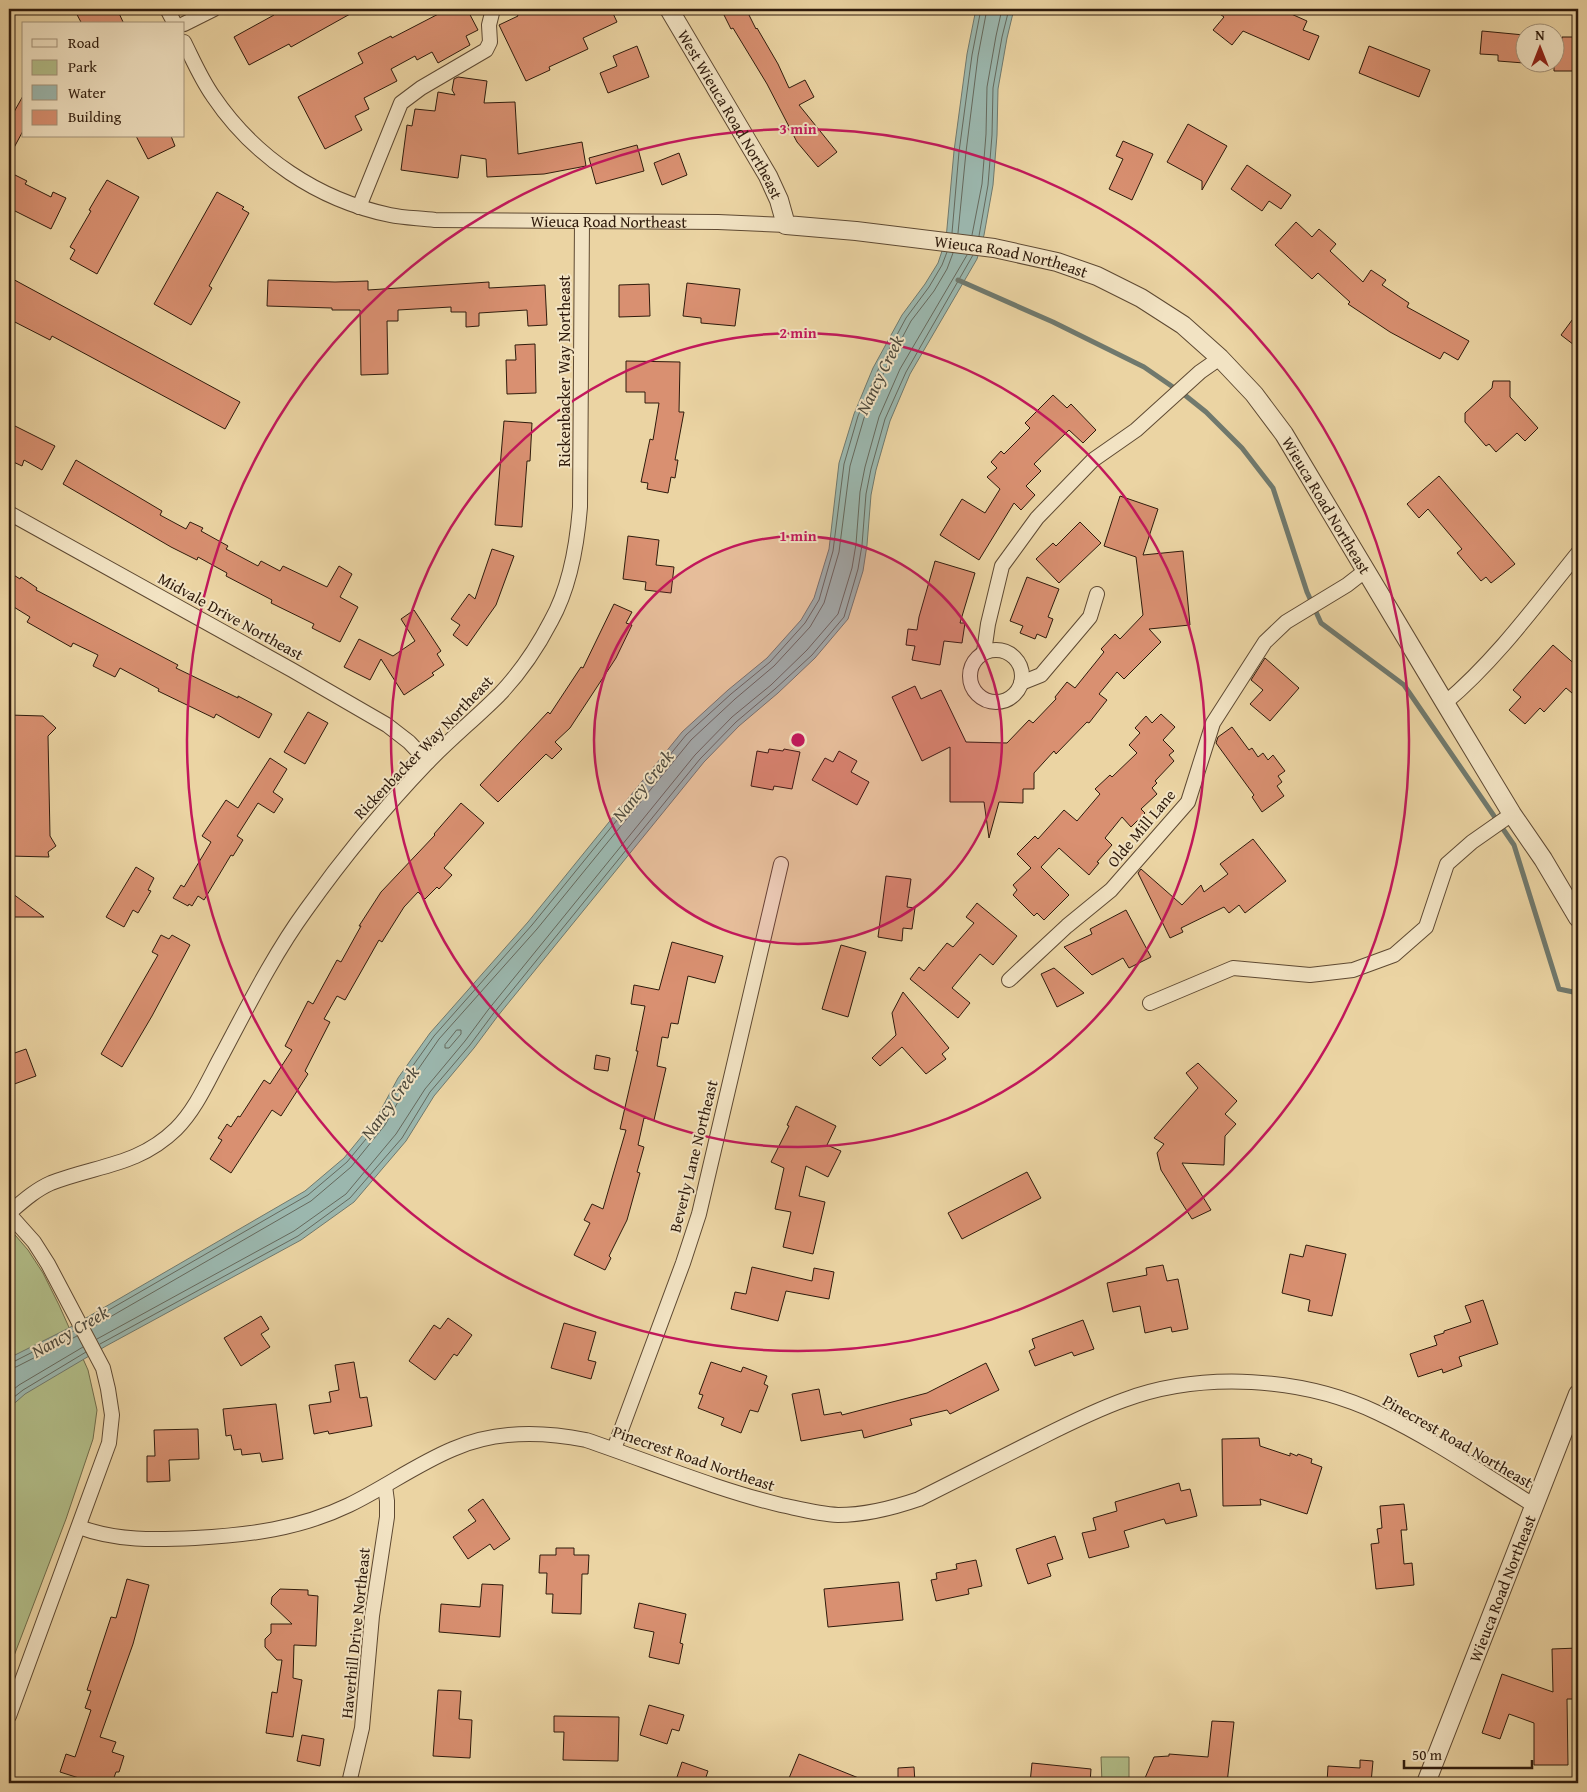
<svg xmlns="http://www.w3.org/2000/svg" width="1587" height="1792" font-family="'Gentium Book Plus',serif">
<rect width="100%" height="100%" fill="#ebd4a3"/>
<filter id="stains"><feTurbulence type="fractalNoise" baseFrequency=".004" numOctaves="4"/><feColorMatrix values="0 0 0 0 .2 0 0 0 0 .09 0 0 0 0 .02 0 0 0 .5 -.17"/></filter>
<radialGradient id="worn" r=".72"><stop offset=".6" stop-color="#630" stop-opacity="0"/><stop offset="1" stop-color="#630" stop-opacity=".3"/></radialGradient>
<path fill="#b2be89" stroke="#706c4a" d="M9,1228L28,1250L43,1273L59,1305L88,1370L97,1410L93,1439L66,1519L9,1669Z
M1101,1757H1129V1783H1102Z"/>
<path fill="#9bb7ae" stroke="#70796d" d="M976,9H1014L1007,38L998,89L997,135L993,185L984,235L977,259L910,374L890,421L876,470L871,495L867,545L863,571L848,619L815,658L778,693L739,726L704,762L497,1017L474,1048L434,1096L406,1141L354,1202L301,1240L106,1346L25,1394L9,1408V1358L67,1329L305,1191L344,1158L376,1119L398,1078L430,1033L528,922L682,732L728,690L767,658L801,620L814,598L829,549L839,463L854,414L873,368L902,315L925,284L938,263L946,239L954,151L967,54Z"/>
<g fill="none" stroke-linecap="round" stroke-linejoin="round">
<path stroke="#65695d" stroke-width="1" d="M952,233L959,152L972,55L981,9
M958,233L966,152L978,56L987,9
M972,235L982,184L986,134L987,87L996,36L1002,9
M979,236L988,185L992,135L993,88L1002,37L1009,9
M457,1030H461V1034L449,1048H445V1045Z
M88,1322L308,1195L347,1162L380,1122L402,1081L434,1036L532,925L686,735L731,694L770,662L805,623L819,600L833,551L844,464L858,416L878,370L906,318L929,287L942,265L947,252
M91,1328L311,1201L351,1167L385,1125L408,1084L439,1039L537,929L691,740L735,699L774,666L810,627L824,603L839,552L850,466L864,418L884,372L911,321L934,291L947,269L953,253
M97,1339L294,1231L346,1194L396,1134L425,1089L465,1041L488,1010L695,755L732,717L771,685L807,650L838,614L852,568L856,544L860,492L865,467L879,417L900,369L967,255
M100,1344L298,1236L350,1198L402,1138L430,1092L470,1045L493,1014L700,759L736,722L775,689L812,655L844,617L858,569L862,545L866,494L871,469L885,419L906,372L973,255
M9,1362H13L74,1331
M9,1368L16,1367L77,1336
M9,1393L19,1385L83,1347
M9,1401L23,1390L86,1352"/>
<path stroke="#70796d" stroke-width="5" d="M958,280L1053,322L1144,367L1186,396L1206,412L1242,448L1273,488L1307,592L1321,623L1404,685L1514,845L1559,989L1578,993"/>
</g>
<path fill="#d99071" stroke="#2f1b0c" d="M74,9H117L124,24H82Z
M270,9H359L291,47L289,44L249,65L234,37L274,15Z
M448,9H467L478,30L466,36L470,45L438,63L432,52L417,60L415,56L391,69L397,81L364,98L369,109L355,116L362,130L325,149L298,97L363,63L358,53L391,36L392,38Z
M524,9H611L617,22L583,38L588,49L549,67L550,70L526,81L499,25L518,16L516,12Z
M721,9H746L756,29L757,28L778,64L789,88L805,80L814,97L799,105L837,152L818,167L797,142L767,84L733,28L731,29Z
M1213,9H1280L1307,21L1303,30L1319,36L1309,60L1243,31L1232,45L1213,30L1224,17Z
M1482,31L1524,35V63L1498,61V55L1480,54Z
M1562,37H1578V71H1554V42H1562Z
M637,46L649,77L608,93L600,73L617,66L613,56Z
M1369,46L1430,70L1419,97L1359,73Z
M458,77L487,81L484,103L515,102L518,154L582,142L586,166L544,174L487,177L486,159L461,155L458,178L401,170L407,125L412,126L415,109L435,111L438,92L455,95L452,90L454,79Z
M24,94V129L9,157V121Z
M1188,124L1227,146L1202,190V181L1167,162Z
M136,136H171L175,146L148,159Z
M1123,141L1153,154L1132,200L1109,189L1123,159L1116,156Z
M637,145L644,171L596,184L589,158Z
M679,153L687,175L662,185L654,163Z
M1247,165L1291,195L1281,209L1269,201L1262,211L1231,189Z
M9,172L27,181L25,184L51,197L53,192L66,198L51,229L9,208Z
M107,180L139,197L97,274L70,259L75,250L70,247L91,211L89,210L96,198Z
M217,192L244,207L242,209L249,213L209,286L212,288L191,325L154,304Z
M1296,222L1312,237L1319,229L1336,244L1330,251L1363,282L1371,270L1386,280L1382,285L1409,303L1407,307L1469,341L1458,360L1444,352L1440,359L1390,332L1348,304L1350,302L1318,273L1312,279L1275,245Z
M9,277L240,402L225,429L52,336L50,340L9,319Z
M268,280L335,282L368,281V290L489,282V288L545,285L547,325L528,326L527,310L479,313V326L466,327V312H451V307L398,310V321H387L388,374L361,375L360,310H332V308L267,306Z
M687,283L740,289L735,326L701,323V318L683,316Z
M649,284L650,316L619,317V285Z
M1578,312V348L1561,335Z
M535,344L536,393L507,394L506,360H516L515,345Z
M626,361L680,362L679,412H684L675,460H678L675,478L671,477L668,493L647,489L648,483L641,482L650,439L653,440L659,403H645V392H626Z
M1493,381H1510V397L1538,428L1525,441L1517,433L1496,452L1489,444L1486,446L1465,422V413L1492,388Z
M1053,395L1067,408L1071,404L1096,430L1083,443L1069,430L1034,464L1041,471L1026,486L1035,495L1021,510L1014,503L979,560L940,535L962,499L985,513L1000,489L987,477L997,468L991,462L1001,451L1004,454L1030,428L1025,423Z
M504,421L532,423L530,461H527L522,527L495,525Z
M9,423L55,446L42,470L24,460L22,466L9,460Z
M76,460L162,511L160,515L186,529L190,522L203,528L201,531L228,546L226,549L258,566L261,561L280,571L283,566L327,587L339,566L352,574L340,597L358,607L340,642L312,628L314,624L271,603L272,600L226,576L227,573L198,557L197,560L171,547L63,484Z
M1439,476L1515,564L1491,583L1486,577L1481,581L1457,553L1462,549L1428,509L1419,518L1407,504Z
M1120,496L1158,509L1143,555L1183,551L1190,625L1149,629L1161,642L1124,679L1117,672L1099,694L1107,700L1089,723L1087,722L1056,754L1054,751L1034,773V789H1023V803L999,802L989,838L984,802H950V747L922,761L892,697L915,686L921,699L941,690L966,742L1007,743L1029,720L1033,723L1056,699L1055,697L1067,682L1075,688L1104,652L1101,649L1115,634L1120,639L1143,615L1136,557L1104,546Z
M1080,522L1101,543L1059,583L1036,559L1053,543L1056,546Z
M628,536L659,540L656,565L674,567L671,593L645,590L646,582L623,579Z
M492,549L514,556L496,605L467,646L453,635L460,625L451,619L469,594L475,599Z
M935,561L975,573L960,623H965L962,643L944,641L940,665L912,660L915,646L906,645L908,629L917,630L919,617Z
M9,572L20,579L21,577L37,588L36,590L178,665L176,668L238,698V696L272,714L259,738L216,714L214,718L158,691L159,689L120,668L115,677L93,666L98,655L73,643L71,647L27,622L30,617L9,604Z
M1027,577L1059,589L1048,617L1053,619L1046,638L1037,634L1035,639L1020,633L1023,626L1010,621Z
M614,604L632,612L626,623L632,625L616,658L570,728L555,742L562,749L552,759L546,754L498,802L480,785L548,712L550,714L581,667L583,668Z
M414,610L441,651L437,654L444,665L432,673L434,675L404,695L381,659L370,680L344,667L359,639L393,656L415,641L401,619Z
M1553,645L1578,667V698L1566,688L1544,712L1540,708L1525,724L1509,710L1521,697L1513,690Z
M1265,658L1299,688L1270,721L1250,704L1263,690L1251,680Z
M308,712L328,723L305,764L284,752Z
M1161,714L1175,727L1163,740L1174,751L1169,755L1174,761L1155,781L1157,783L1152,788L1157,794L1141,809L1145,813L1131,827L1122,817L1105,838L1112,845L1097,862L1099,863L1089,875L1059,848L1041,867L1069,895L1044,920L1037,913L1034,916L1013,895L1017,890L1013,885L1031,868L1017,854L1035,836L1038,839L1064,810L1077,821L1100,794L1095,789L1110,775L1112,777L1137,753L1129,745L1140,733L1135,728L1146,716L1152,723Z
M9,715L43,716L56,728L48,736L50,836L56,846L48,852L49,857L9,856Z
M1232,727L1249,750L1252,748L1258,757L1263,753L1268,760L1273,755L1285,771L1278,776L1282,782L1277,786L1284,796L1262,812L1252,797L1254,795L1216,743L1218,737Z
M769,749L783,751L784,749L800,752L792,789L774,786L773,790L751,786L757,751L768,753Z
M839,751L857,761L851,772L869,782L857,805L812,780L825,758L833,762Z
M270,758L287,769L273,792L283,799L274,813L258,803L237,836L243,840L233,856L231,855L204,900L198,896L192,906L189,904L188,906L173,898L181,885L184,887L211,842L202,836L226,800L238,808Z
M461,803L484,823L444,868L452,875L439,889L437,887L425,899L418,892L404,907L382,942L379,940L345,1000L337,996L324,1019L330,1022L305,1071L308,1074L281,1116L272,1110L231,1173L210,1159L222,1140L218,1138L227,1124L231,1127L238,1116L240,1117L264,1080L270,1084L292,1050L285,1046L308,1001L313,1004L337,960L341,962L361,926H359L381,892L435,835L434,834Z
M1253,839L1286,881L1245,913L1239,905L1229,913L1224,907L1181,928L1183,932L1170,938L1138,873L1141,869L1182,905L1201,885L1204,892L1228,874L1220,864Z
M136,867L154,878L148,890L151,891L138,913L133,910L124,927L106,917Z
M886,876L911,879L907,907L915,908L912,929L903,928L902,941L878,937Z
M9,891L44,917H9Z
M977,903L1017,936L993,965L980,954L952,988L970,1003L958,1018L910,979L919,967L924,971L947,943L953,947L974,923L966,917Z
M1126,910L1151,957L1129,968L1123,958L1092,975L1064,947L1092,934L1090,929Z
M161,935L169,939L172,935L190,945L152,1016L122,1067L101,1054L158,955L152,952Z
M672,942L723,956L715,983L688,976L678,1024L671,1023L668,1038L662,1037L657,1066L666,1068L654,1120L644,1118L638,1145L644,1147L637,1172L640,1173L627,1220L609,1256L611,1258L605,1270L574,1255L590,1223L584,1220L592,1204L603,1209L626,1130L620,1129L638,1051H636L645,1006L631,1004L634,985L659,990Z
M841,945L866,952L848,1017L822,1009Z
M1054,968L1084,993L1057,1007L1041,974Z
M903,992L949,1048L942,1054L946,1059L926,1074L902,1047L880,1066L872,1058L896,1035L892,1013Z
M26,1049L36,1076L9,1086V1055Z
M596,1055L610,1058L608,1071L594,1069Z
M1198,1063L1237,1101L1225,1114L1236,1124L1225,1136L1224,1165L1182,1163L1211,1210L1192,1219L1161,1170L1157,1153L1164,1144L1154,1138L1198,1088L1186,1073Z
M796,1106L836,1126L827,1145L841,1151L828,1177L806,1166L799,1196L825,1202L813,1254L783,1247L791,1212L775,1209L784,1168L771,1162L789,1126L787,1125Z
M1027,1172L1041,1198L962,1239L948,1213Z
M1306,1245L1346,1254L1332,1316L1308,1311L1310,1300L1282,1293L1290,1254L1303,1257Z
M1163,1265L1167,1281L1178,1279L1188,1329L1172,1332L1171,1327L1145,1333L1140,1306L1113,1312L1107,1283L1147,1275L1146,1268Z
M752,1267L812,1281L814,1268L834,1272L829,1299L786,1291L778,1321L731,1309L735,1292L746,1294Z
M1483,1300L1498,1344L1459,1357L1462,1366L1443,1373L1442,1369L1418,1377L1410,1354L1437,1345L1434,1336L1444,1333V1331L1471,1322L1465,1306Z
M261,1316L269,1329L261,1334L270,1347L241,1366L224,1338Z
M448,1318L472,1335L457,1356L454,1354L435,1380L409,1361L434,1325L440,1329Z
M1083,1320L1094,1349L1074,1356L1072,1352L1035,1366L1029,1351L1035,1348L1032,1339Z
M564,1323L596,1332L588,1360L596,1362L591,1379L551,1368Z
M354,1362L360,1398L367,1397L372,1426L329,1434L328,1431L314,1434L309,1405L331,1402L329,1392L339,1390L335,1365Z
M711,1362L741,1372L743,1367L767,1376L764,1384L768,1386L758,1412L750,1410L741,1433L721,1425L724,1418L698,1408L703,1395L699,1394Z
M986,1363L999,1390L950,1414L947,1410L910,1419L912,1425L864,1438L862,1430L801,1441L792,1394L819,1389L824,1415L841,1412L842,1415L927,1393Z
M276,1404L283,1459L262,1462L260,1453L242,1455L241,1449L234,1450L231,1435L226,1436L223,1409Z
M198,1429L199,1459L169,1460L170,1481L147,1482V1456H155L154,1430Z
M1259,1438L1260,1446L1290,1456V1453L1297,1456L1298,1454L1312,1459L1311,1463L1322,1467L1307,1514L1260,1499L1261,1505L1223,1506L1222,1439Z
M1179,1483L1181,1491L1190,1489L1197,1516L1166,1524L1164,1519L1124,1531L1129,1547L1089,1558L1082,1533L1096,1530L1093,1518L1117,1511L1115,1502Z
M483,1499L510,1539L494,1550L490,1544L468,1559L453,1537L476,1521L468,1510Z
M1404,1504L1407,1530H1401L1404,1564L1412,1563L1414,1585L1376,1589L1371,1544L1379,1543L1377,1529L1382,1528L1380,1506Z
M1055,1536L1063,1559L1047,1564L1051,1576L1028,1584L1016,1549Z
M556,1548H574V1555H589L588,1574H582L581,1614L552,1613L553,1594H546L547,1573H539L540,1555H556Z
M976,1560L982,1586L968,1589L969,1594L936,1601L931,1580L937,1579L936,1573L957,1569L956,1564Z
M127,1579L149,1585L133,1644L100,1737L116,1742L112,1752L124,1756L119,1772H116L112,1783H81L82,1779L60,1772L66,1754L75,1757L91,1710L85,1708L91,1691L87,1690L111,1617L116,1618Z
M899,1582L903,1620L828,1627L824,1589Z
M482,1584L503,1585L500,1637L439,1632L441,1604L480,1607Z
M280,1589L308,1590V1595L318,1596L316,1646L294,1645L293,1678L302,1680L293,1737L266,1733L272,1692L277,1693L282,1660H277L265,1647V1639L271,1633V1624H292L271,1604L272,1597Z
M639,1603L686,1614L680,1643L683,1644L679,1664L649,1657L654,1632L634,1628Z
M1578,1648V1699H1567L1568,1765H1534V1723L1509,1714L1500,1739L1482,1733L1502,1674L1553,1692L1552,1649Z
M438,1690L461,1691L459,1719L472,1720L470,1758L433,1756Z
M649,1705L684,1715L679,1731L672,1729L667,1744L640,1735Z
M554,1716L619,1717L618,1761L563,1760L564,1732H554Z
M1212,1721L1234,1722L1227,1783H1189V1781L1165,1779L1163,1783H1152L1145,1778L1154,1757L1169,1756V1754L1208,1757Z
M302,1735L324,1739L320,1766L297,1761Z
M799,1754L871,1783H787Z
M1360,1760L1373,1761L1371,1783H1327L1328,1766L1360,1768Z
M682,1762L708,1771L704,1783H675Z
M1032,1763L1091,1769L1090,1783H1030Z
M914,1767L915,1783H898V1768Z"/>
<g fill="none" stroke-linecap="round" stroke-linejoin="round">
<g stroke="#5e4932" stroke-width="16">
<g id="minor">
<path d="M167,9L175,24"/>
<path d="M184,24L214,9"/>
<path id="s1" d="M184,42C193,60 201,79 213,96C254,157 318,200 390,215C404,218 420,218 435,220L718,222L786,225"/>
<path d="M359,207L401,103L421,88L486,50L490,42L489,25L493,9"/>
<path d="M9,513L292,670L387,725L409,742L428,762"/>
<circle cx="996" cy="676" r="26"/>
<path d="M984,652L988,624L1002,566L1037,518L1093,460L1136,430L1200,372L1220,358"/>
<path d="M1021,683L1041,675L1090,617L1097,594"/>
<path d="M1445,703C1496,660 1536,605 1578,553"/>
<path d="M1009,980L1067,926L1111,890L1188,802L1213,723L1265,642L1286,622L1347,585L1365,571"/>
<path d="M1150,1003L1233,968L1310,975L1353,970L1394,955L1426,927L1447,864L1472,842L1512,814"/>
<path d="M9,1213C22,1202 35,1190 51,1183C97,1165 138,1166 176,1129C197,1108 209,1078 223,1053C249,1004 274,954 306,910C343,858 383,809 427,763C450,739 476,718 499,695C520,673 537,648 551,621C570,587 577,546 580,507L582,221"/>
<path d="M9,1214L34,1242L48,1264L103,1368L108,1389L112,1415L109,1443L9,1716"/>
<path d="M614,1449L683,1263L699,1214L781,864"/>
<path d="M79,1527C116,1541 155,1540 195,1538C249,1535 299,1529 349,1505C384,1488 417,1464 453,1449C496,1430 541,1431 586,1440C651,1462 715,1489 781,1505C800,1509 818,1514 838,1515C866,1515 893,1508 919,1499C958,1479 996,1460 1034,1441C1064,1426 1093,1411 1124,1400C1202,1371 1303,1377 1378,1413C1433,1439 1483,1474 1535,1506"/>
<path d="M349,1783L362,1728L372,1616L387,1517V1501L385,1486"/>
</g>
</g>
<g stroke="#5e4932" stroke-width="20">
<g id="tertiary">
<path id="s2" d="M669,9L768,176L779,200L786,225L856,231L994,248L1057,262L1097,276L1141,298L1183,325L1220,358L1254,394L1284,434L1445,703L1512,814L1543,859L1578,918"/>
<path id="s3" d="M1426,1783L1578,1394"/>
</g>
</g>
<use href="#minor" stroke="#f2e3c3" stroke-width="14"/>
<use href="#tertiary" stroke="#f2e3c3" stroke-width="18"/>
</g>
<circle cx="798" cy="740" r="204" fill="#c2185b" fill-opacity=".12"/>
<g fill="none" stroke="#c2185b" stroke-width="2.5">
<circle cx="798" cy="740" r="204"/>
<circle cx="798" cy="740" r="407"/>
<circle cx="798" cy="740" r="611"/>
</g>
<g text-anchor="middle" stroke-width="4" stroke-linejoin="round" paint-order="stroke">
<g font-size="16" fill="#2f1b0c" stroke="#f2e3c3">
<text dy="6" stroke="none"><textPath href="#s2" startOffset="122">West Wieuca Road Northeast</textPath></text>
<text dy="6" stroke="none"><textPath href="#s1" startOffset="499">Wieuca Road Northeast</textPath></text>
<text dy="6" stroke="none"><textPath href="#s2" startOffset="474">Wieuca Road Northeast</textPath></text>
<text transform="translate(564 371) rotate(-90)" y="6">Rickenbacker Way Northeast</text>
<text dy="6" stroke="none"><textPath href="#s2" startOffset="894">Wieuca Road Northeast</textPath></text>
<text transform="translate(231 616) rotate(29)" y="6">Midvale Drive Northeast</text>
<text transform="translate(423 747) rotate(-46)" y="6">Rickenbacker Way Northeast</text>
<text transform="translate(1141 828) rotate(-50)" y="6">Olde Mill Lane</text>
<text transform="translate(693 1156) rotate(-76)" y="6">Beverly Lane Northeast</text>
<text transform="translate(1458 1441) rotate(30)" y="6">Pinecrest Road Northeast</text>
<text transform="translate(694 1458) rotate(19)" y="6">Pinecrest Road Northeast</text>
<text dy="6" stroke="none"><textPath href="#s3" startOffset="209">Wieuca Road Northeast</textPath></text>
<text transform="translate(355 1633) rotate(-84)" y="6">Haverhill Drive Northeast</text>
</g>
<g font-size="18" font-style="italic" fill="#4f4a3d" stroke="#f2e3c3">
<text transform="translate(880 375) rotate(-64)" y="6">Nancy Creek</text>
<text transform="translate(643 786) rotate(-51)" y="6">Nancy Creek</text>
<text transform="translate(390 1103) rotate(-54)" y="6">Nancy Creek</text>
<text transform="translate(70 1332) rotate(-30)" y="6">Nancy Creek</text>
</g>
</g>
<circle cx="798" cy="740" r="8" fill="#c2185b" stroke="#f2e3c3" stroke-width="2.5"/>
<g font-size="15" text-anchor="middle" font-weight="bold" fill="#c2185b" stroke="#f2e3c3" stroke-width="4" stroke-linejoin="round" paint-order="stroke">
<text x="798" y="134">3 min</text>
<text x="798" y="338">2 min</text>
<text x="798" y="541">1 min</text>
</g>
<rect width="1587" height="1792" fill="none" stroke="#ebd4a3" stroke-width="30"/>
<rect x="10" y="10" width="1567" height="1772" fill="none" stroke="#2f1b0c" stroke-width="2.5"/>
<rect x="15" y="15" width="1557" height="1762" fill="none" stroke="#2f1b0c"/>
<rect x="22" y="22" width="162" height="115" fill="#f2e3c3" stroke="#a4937a"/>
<rect x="32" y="39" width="25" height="8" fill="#f2e3c3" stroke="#a4937a"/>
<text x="68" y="48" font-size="15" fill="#2f1b0c">Road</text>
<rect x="32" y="60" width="25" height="15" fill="#b2be89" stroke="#a4937a"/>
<text x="68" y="72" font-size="15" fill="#2f1b0c">Park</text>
<rect x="32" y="85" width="25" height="15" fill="#9bb7ae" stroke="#a4937a"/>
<text x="68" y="98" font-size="15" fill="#2f1b0c">Water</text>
<rect x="32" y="110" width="25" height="15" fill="#d99071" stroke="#a4937a"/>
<text x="68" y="122" font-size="15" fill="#2f1b0c">Building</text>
<g transform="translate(1540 48)"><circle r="24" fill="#f2e3c3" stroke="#a4937a"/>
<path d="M0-4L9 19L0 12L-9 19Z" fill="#8f2418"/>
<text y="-8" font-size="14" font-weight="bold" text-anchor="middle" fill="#2f1b0c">N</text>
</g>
<path d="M1404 1760v8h128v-8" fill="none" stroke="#2f1b0c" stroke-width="2.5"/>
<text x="1412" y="1760" font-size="15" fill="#2f1b0c" stroke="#f2e3c3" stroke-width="4" paint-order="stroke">50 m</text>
<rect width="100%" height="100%" filter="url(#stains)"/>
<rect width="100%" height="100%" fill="url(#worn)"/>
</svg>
